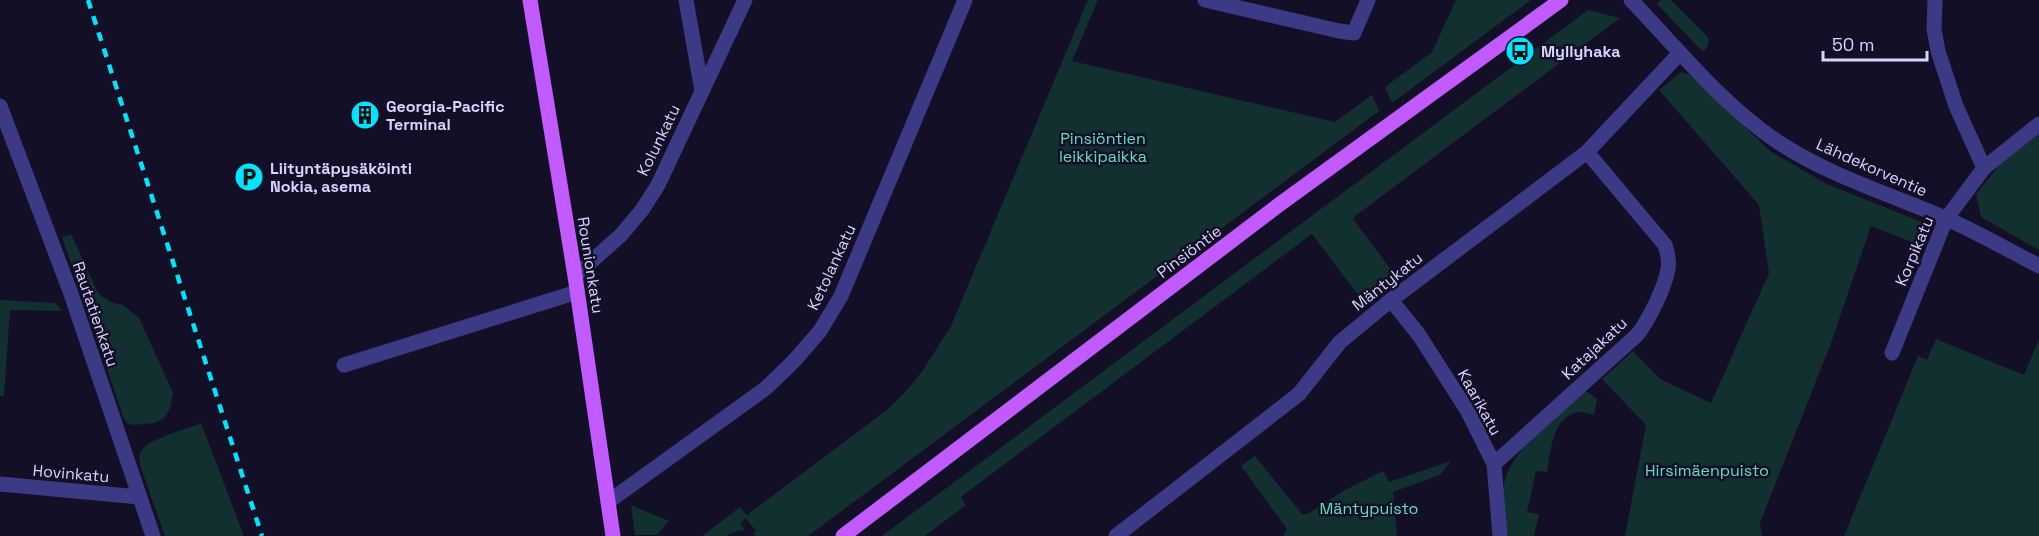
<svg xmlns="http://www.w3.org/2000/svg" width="2039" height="536" font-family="'Space Grotesk',sans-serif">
<rect width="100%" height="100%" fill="#130f26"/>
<path fill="#12302f" d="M1088,0H1098L1072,61L1335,122L1372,95L1379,111L808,536H755L753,534L756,531L746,518L740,523L745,530L731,533L726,536H702L740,507L747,515L887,410L908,389L923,370L951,326Z
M1456,0H1531L1392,103L1385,87L1432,52Z
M1661,0H1671L1708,37C1710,44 1708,47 1703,52L1657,4Z
M1588,10L1620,18L1355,216L1353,219L1398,279L1365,304L1312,234L961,497L966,505L925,536H882Z
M1681,72L1691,75L1770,151L1827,184L1922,222L1926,228L1922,246L1871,226L1831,343L1760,523L1762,536H1625L1646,425L1602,379L1633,351L1660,379L1711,403L1769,273L1759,205L1659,90Z
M2039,131V250L1981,217L1976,194L2005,158Z
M71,234L98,293L110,302L123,305L139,318L173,393L170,409L164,418L155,423L134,425L128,424L124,419L62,237Z
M0,300L54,303L57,304L62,311L10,310L4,396H0Z
M1936,339L2024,375L2039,339V536H1844L1918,356L1927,360Z
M1584,392H1588L1597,399L1594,415C1590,414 1584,412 1580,412C1552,415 1551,451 1547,472L1536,471L1527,512L1539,514L1534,536H1505C1504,521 1501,505 1503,490C1507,450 1556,417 1584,392Z
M201,423L244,536H165L141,468C140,463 138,458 140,453C146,439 187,429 201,423Z
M1255,456L1302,514H1307L1345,490L1383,471L1389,482L1451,461L1440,475L1393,492L1397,536H1283L1287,529L1241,466Z
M631,505L669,521L657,535H635Z"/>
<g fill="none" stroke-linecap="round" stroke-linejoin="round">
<path stroke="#3d3a85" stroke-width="15" d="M686,0L702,91
M1205,0L1339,31L1354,33L1368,0
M1631,0C1677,48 1720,102 1775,140C1829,176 1887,193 1945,218C1977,232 2008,250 2039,266
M1935,0L1934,29L1938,51L1956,106L1984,168
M0,106L70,291L153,536
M575,276L621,235L642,210L658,185L745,0
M1391,300L1419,335L1467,410L1494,464L1500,536
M1892,353L1946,219L1984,168L2039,124
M344,365L577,292
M1494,464L1637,335C1649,320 1665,287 1668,269C1670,260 1667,252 1665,245L1587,152
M0,484L139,497
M608,502L766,388L794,361L820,331L841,296L965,0
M1116,536L1299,394L1340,342L1391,300L1587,152L1680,53"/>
<path stroke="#c25bff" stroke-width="15" d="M530,0L575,276L613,536
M843,536L1280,204L1561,0"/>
<path stroke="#00e5ff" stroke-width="4.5" stroke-dasharray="9 8" stroke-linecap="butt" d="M88,0L262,536"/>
</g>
<defs>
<g id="bus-disc" transform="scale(1.5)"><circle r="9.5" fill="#00e5ff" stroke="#130f26"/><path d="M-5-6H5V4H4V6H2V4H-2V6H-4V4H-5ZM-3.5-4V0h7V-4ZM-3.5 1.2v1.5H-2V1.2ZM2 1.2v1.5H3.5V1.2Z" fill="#111"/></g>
<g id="building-disc" transform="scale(1.5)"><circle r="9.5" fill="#00e5ff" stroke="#130f26"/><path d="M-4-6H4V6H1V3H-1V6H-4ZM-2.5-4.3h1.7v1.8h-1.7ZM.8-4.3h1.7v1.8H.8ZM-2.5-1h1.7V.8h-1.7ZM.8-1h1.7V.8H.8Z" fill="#111"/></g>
<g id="parking-disc" transform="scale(1.5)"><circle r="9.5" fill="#00e5ff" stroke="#130f26"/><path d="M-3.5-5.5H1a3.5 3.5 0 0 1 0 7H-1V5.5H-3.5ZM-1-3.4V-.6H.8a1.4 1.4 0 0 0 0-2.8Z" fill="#111"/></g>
</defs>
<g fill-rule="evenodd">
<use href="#bus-disc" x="1520" y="51"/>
<use href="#building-disc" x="365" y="115"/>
<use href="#parking-disc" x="249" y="177"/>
</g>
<g text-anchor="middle" stroke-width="5" stroke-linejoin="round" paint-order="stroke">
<g font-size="16" font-weight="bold" fill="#d9d4ff" stroke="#130f26" text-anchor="start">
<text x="1541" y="57">Myllyhaka</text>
<text x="386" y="112">Georgia-Pacific<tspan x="386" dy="18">Terminal</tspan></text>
<text x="270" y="174">Liityntäpysäköinti<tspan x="270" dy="18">Nokia, asema</tspan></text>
</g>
<g font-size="16" fill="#5fe0c0" stroke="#130f26">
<text x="1103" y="144">Pinsiöntien<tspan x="1103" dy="18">leikkipaikka</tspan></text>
<text x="1707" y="476">Hirsimäenpuisto</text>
<text x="1369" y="514">Mäntypuisto</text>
</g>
<g font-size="16" fill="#d9d4ff" stroke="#130f26">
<text transform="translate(658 140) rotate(-64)" y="6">Kolunkatu</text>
<text transform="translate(1872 167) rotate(24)" y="6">Lähdekorventie</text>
<text transform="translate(1189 251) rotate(-37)" y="6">Pinsiöntie</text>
<text transform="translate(1914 251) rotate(-67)" y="6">Korpikatu</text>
<text transform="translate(591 265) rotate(81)" y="6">Rounionkatu</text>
<text transform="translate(831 267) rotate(-65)" y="6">Ketolankatu</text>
<text transform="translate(1387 281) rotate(-38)" y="6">Mäntykatu</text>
<text transform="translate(96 314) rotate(71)" y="6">Rautatienkatu</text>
<text transform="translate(1594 348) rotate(-43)" y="6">Katajakatu</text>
<text transform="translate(1480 402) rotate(61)" y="6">Kaarikatu</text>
<text transform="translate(71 473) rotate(5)" y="6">Hovinkatu</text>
</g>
</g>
<path d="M1823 51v9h104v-9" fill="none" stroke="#d9d4ff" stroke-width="3"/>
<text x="1832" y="51" font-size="18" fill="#d9d4ff" stroke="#130f26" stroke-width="4.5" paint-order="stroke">50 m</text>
</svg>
